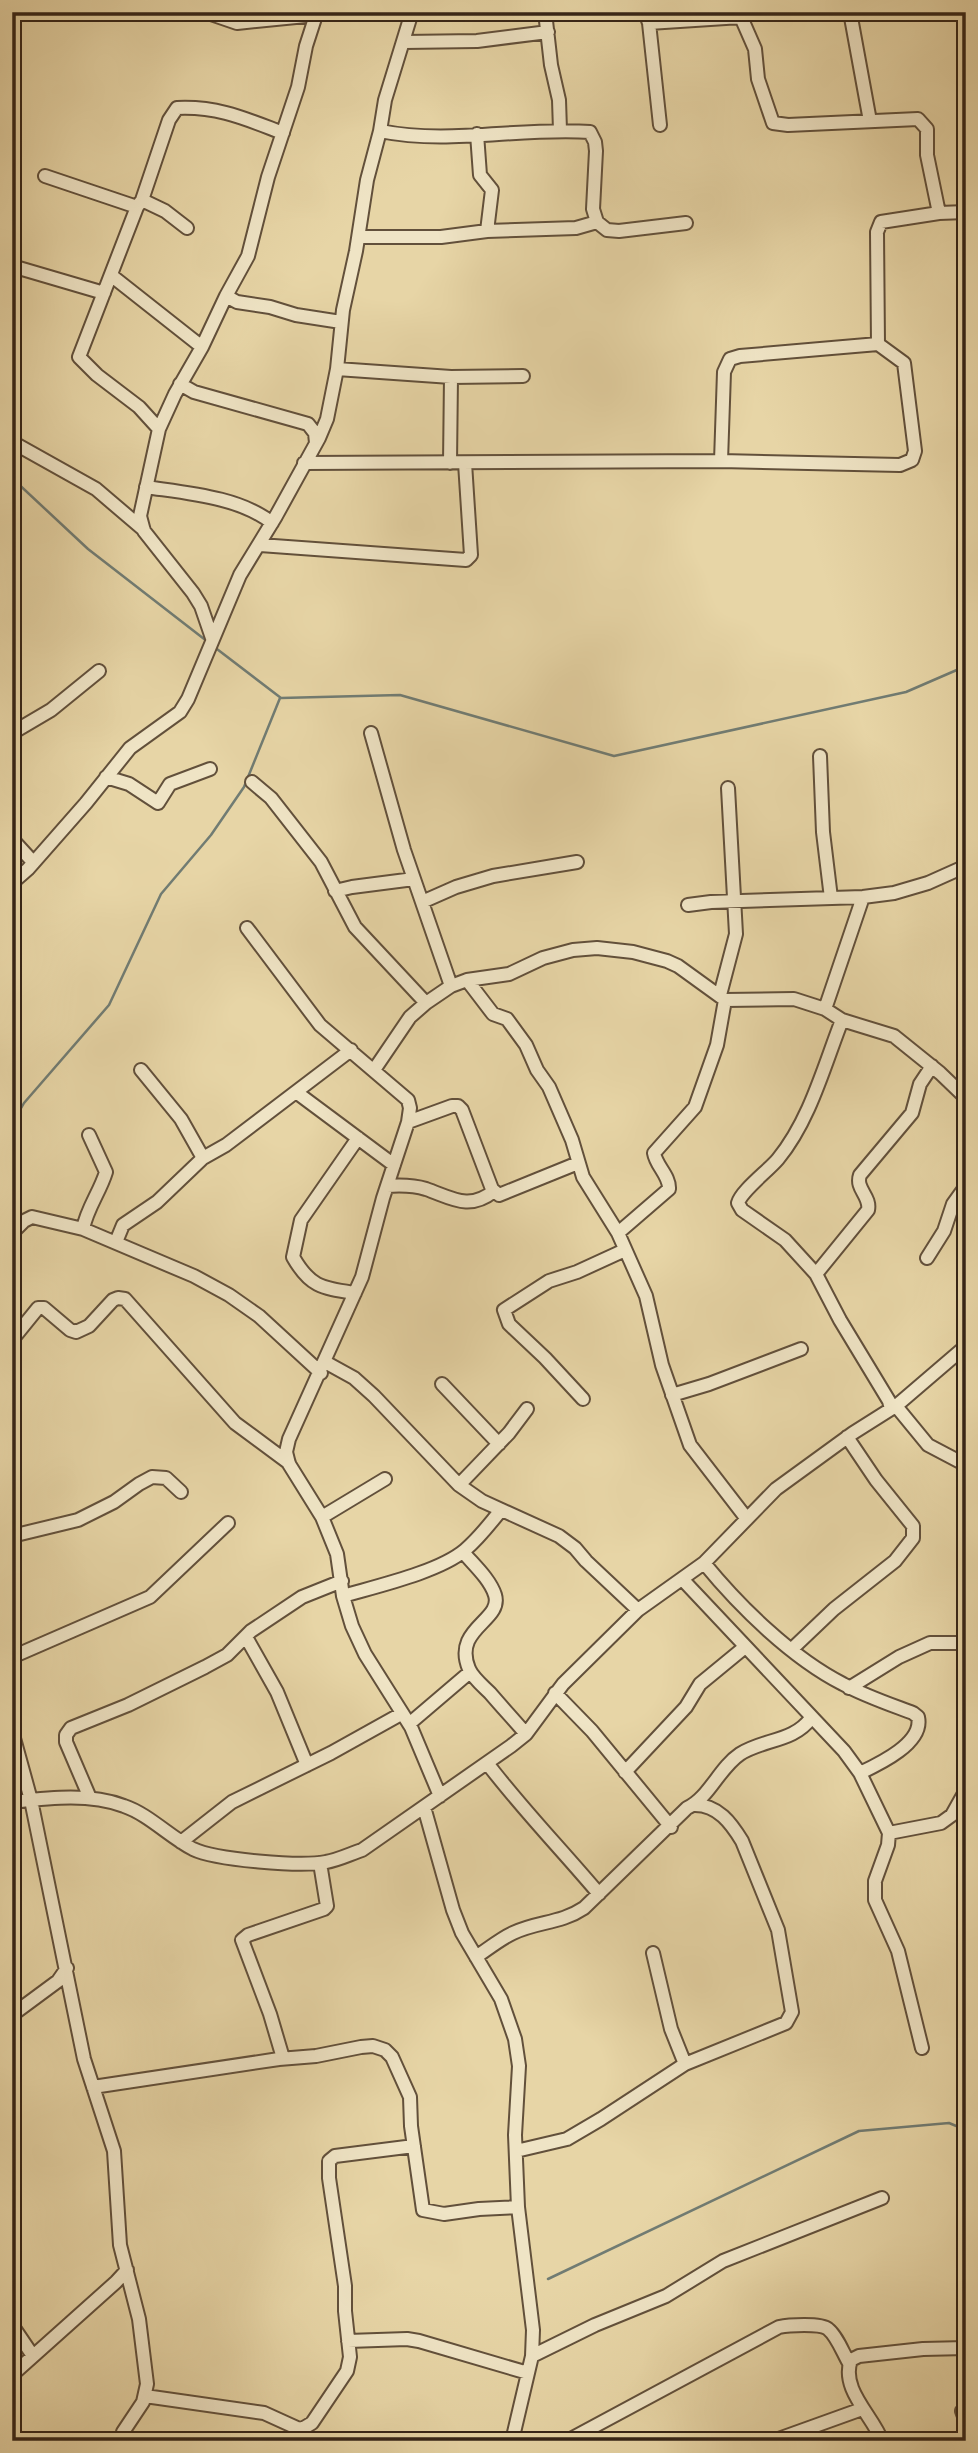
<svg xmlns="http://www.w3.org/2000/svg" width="978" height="2453" font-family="'IM FELL DW Pica',serif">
<rect width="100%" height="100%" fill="#e7d5a6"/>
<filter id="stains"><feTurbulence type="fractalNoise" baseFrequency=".00286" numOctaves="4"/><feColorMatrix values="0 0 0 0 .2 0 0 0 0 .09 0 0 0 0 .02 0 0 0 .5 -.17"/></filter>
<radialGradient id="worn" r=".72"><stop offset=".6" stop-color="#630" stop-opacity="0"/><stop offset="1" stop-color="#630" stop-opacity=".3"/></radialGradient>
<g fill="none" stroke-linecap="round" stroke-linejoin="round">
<path stroke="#717c73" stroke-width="2.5" d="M12,478L88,549L208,642
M213,646L281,698L400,695L614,756L906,692L966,666
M12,1124L24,1103L109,1005L161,894L211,835L244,787L280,698
M548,2279L859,2131L949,2123L966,2130"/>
<g stroke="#62503b" stroke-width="16">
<path id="minor" d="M205,12L237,23L316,15
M545,12L551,65L559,100L560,130
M645,12L649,23L741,17
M743,12L741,17L755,49L758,79L773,123L788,125L918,119L927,129V155L939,213
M850,12L870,121
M649,23L660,125
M404,42L477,41L548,32
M380,131C449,145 520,127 590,132L595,142L596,151L593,209L597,222L607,230L619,231L686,223
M477,134L480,175L492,190L487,231
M45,176L137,207
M142,200L169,120L177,108C218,106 246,119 283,133
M359,237H441L487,231L576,228L597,222
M12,266L104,293
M112,276L202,347
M226,296L237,302L270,307L296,315L341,322
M337,369L451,377L523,376
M180,384L194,392L308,424L315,433L316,443
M159,429L139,407L97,375L79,357L137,207L142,200L165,211L187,228
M12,442L96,489L144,530
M721,461L724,372L730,359L740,356L878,344
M304,463L721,461L900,465L912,460L915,451L904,363L878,344L877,232L881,222L939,213L966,212
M450,463L451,377
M146,487C186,493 240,497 272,523
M260,545L466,560L471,555L465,463
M212,638L201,606L193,593L144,531L140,516L159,429L175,394L202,347L226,296L248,256L268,177L298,87L306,46L317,12
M12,733L51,710L99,671
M371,733L404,850L451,986
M820,756L823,832L831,898
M106,777L129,784L158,803L170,784L210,769
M252,782L271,798L321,862L355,927L426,1003
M12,839L33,862
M12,883L28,869L86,803L130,748L180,712L188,699L240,575L276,516L319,438L327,419L337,369L343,310L356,251L367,180L380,131L385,100L412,12
M335,891L352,887L414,879
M422,902L456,887L493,876L577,862
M688,905L711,902L863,897L894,893L928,883L966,866
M247,928L320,1025L408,1100L410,1108L408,1122L383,1198L362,1277L289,1439L286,1452L289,1464L322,1517L337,1554L343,1596L352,1626L365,1654L411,1727L440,1796
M467,980L493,1014L507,1019L526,1045L537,1070L549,1087L572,1140L583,1177L618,1233L646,1296L662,1365L690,1445L747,1519
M720,995L736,934L728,788
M825,1009L863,897
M842,1020C824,1066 810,1120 778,1159C768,1171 741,1191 738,1203L742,1210L785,1240L816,1274L840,1320L889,1401L891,1409
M141,1070L181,1119L203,1158
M374,1070L410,1017L426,1003L451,986L467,980L509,974L543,958L573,950L597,948L633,952L667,961L678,966L725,1000L794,999L825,1009L842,1020L894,1036L940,1073L966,1098
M296,1092L394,1165
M408,1122L452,1106H458L462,1110L492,1189L499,1195L578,1163
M387,1186C401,1185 413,1185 426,1189C452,1198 469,1211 494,1191
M83,1229C87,1208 100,1192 106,1172L89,1135
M12,1233L24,1221L32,1217L83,1229L194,1276L229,1295L259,1316L321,1373
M618,1233L669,1189C670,1176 656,1166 654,1153L695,1107L717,1045L725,1000
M116,1242L123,1225L157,1202L203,1158L226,1145L351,1050
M927,1258L944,1231L953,1204L966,1186
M816,1274L868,1210C871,1196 855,1189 860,1175L912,1113L920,1084L932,1066
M355,1293C322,1288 310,1287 293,1257L301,1220L358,1138
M12,1340L38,1308H44L70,1330L76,1332L89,1326L113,1300L118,1298L125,1299L235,1423L289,1463
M325,1362L354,1378L374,1396L459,1485L482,1501L559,1536L575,1548L586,1561L638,1610
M442,1384L499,1444
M672,1395L709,1384L801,1349
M583,1399L545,1358L509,1324L504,1310L549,1281L577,1272L625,1250
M896,1406L966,1346
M459,1485L509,1433L527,1409
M322,1517L385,1479
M12,1536L78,1520L114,1502L139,1484L152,1477L166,1478L181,1492
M463,1552C473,1564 490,1579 495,1595C503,1621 452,1628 469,1669C473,1678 483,1686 490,1693C502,1707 514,1720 526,1734
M704,1563C740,1607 792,1658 843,1684C865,1696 889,1704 913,1713L918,1717C924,1743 879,1764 860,1773
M683,1580L844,1751L860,1773L889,1833L888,1845L875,1881V1900L898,1951L922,2048
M343,1596C377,1586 439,1572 465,1550C478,1539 490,1524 501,1510
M246,1637L277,1692L307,1765
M792,1649L834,1609L895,1561L913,1538V1526L876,1480L847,1437
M12,1657L150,1597L228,1523
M849,1688L899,1657L930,1643H966
M555,1693L592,1731L671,1827
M409,1724L470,1672
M12,1731L31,1800L84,2059L114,2151L120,2245L139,2319L147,2384L143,2402L123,2432L122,2441
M487,1763C522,1809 562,1850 599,1894
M625,1772L686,1707L700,1684L745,1647
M90,1798L66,1742V1735L71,1728L128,1705L205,1667L227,1655L251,1631L302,1597L342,1581
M12,1802C49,1798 89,1793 124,1806C148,1814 170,1837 193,1849C216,1860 301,1867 326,1862C338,1860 350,1854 362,1850L511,1746L526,1734L563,1684L638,1610L704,1563L776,1489L853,1433L891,1409L896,1406L928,1445L966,1465
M424,1807L453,1910L462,1933L501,1999L515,2039L519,2066L515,2135L518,2207L533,2330L532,2356L512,2441
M889,1833L941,1823L952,1815L966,1790
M181,1842L232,1802L331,1753L401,1714
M653,1953L671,2029L685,2064
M476,1957C488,1949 500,1939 513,1933C538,1921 560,1924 584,1908L687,1808C709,1798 719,1768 740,1754C763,1739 794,1742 811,1718
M12,2015L58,1981L67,1968
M283,2058L270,2014L242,1940L248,1935L324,1909L327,1906L320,1863
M93,2087L279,2059L316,2056L361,2047L373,2046L385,2050L392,2057L410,2097L411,2126L423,2210L444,2214L479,2209L518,2207
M516,2151L567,2139L601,2119L685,2064L786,2023L792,2012L778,1930L742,1841C731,1823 718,1805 695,1805
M12,2325L33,2356
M348,2341L407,2339L419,2341L528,2373
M532,2356L595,2325L666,2296L723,2261L882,2198
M12,2375L116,2282L127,2270
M145,2396L264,2413L297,2428L302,2429L312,2423L347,2371L350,2357L345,2311V2286L329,2178V2161L335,2156L414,2146
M962,2411L966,2422
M567,2441L779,2327C788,2325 821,2323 828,2329C837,2336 843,2353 849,2363
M773,2441L862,2409
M882,2441C873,2416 840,2389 851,2360L859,2356L923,2349L966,2348"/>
</g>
<use href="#minor" stroke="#efe4c5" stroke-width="12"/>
</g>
<rect width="978" height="2453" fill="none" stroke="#e7d5a6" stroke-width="42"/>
<rect x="14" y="14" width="950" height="2425" fill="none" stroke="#352417" stroke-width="3.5"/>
<rect x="21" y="21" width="936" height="2411" fill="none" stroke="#352417" stroke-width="2"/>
<rect width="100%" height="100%" filter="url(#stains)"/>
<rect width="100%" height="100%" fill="url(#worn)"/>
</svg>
